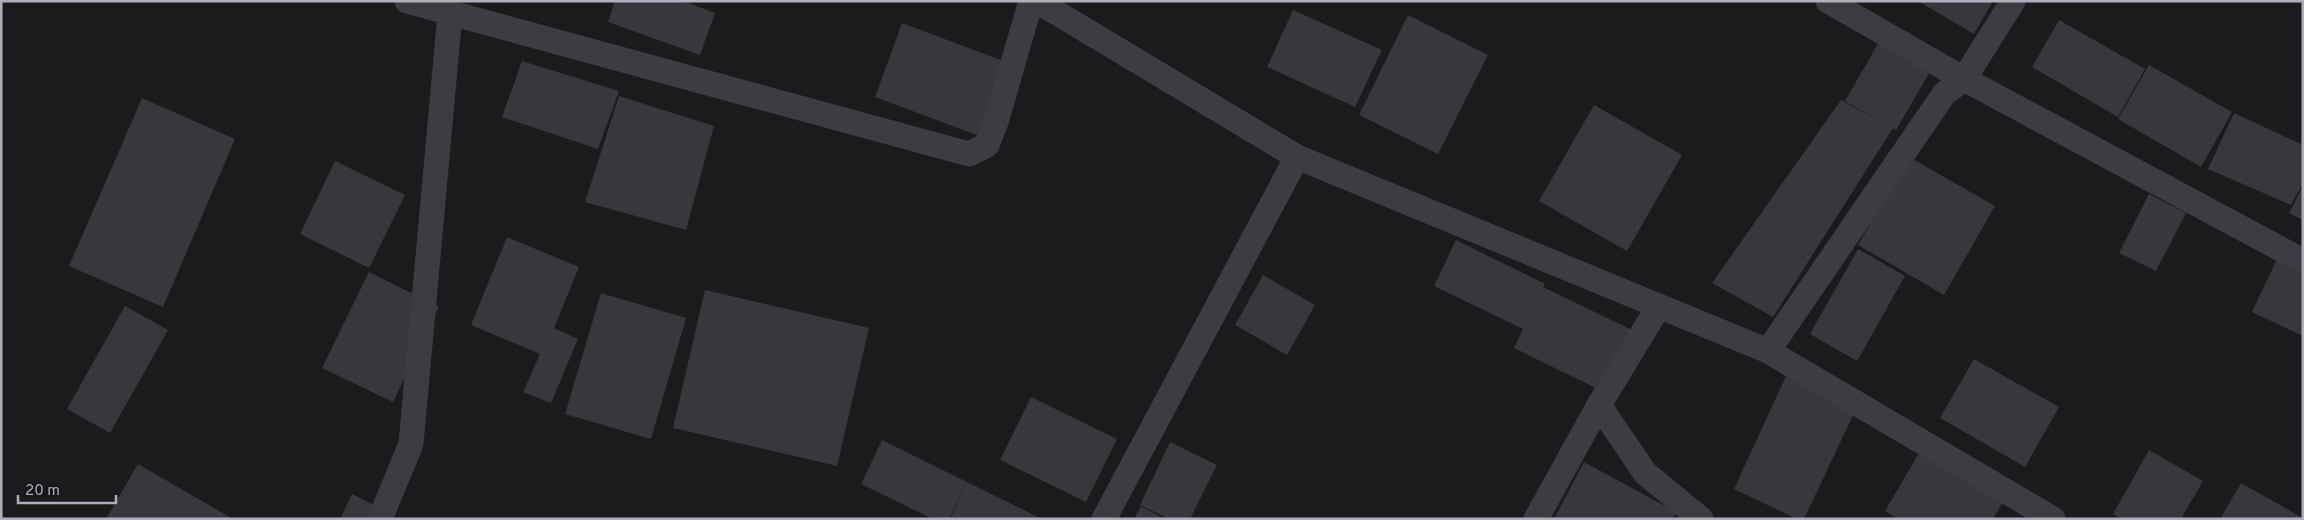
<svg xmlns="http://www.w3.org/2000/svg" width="2304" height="520" font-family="Overpass,sans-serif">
<rect width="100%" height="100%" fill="#1c1a1d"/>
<path fill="#39373c" d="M615,1H683L715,13L700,55L608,22Z
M1918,1H1993L1974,34Z
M1293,10L1382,50L1355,107L1267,67Z
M1408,15L1488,55L1438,154L1359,115Z
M2059,20L2145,69L2118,117L2032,67Z
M902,23L1006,62L979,136L875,97Z
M1883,35L1934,65L1896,130L1893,128L1773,317L1712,283L1841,100L1879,121L1845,101Z
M522,61L619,91L598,149L502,117Z
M2149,65L2232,112L2201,167L2118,119Z
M619,96L714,126L686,230L585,202Z
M142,98L235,139L163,307L69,266Z
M1594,105L1682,155L1627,251L1539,201Z
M2234,113L2303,145V183L2291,205L2208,169Z
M1909,157L1995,206L1944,295L1858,245Z
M335,161L405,195L369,268L300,234Z
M2303,186V220L2289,213Z
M2149,194L2186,213L2156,271L2119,253Z
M507,237L579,267L554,328L578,339L551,403L523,392L540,354L471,325Z
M1456,240L1545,284L1543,287L1634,331L1604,392L1514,348L1523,329L1434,286Z
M1858,249L1905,276L1857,361L1810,334Z
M2277,259L2303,271V336L2252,312Z
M369,272L439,307L393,402L322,368Z
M1263,275L1315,305L1287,355L1235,325Z
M705,290L869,328L837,466L673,428Z
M601,293L686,318L651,439L565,414Z
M125,306L168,330L110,433L67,409Z
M1974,359L2059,407L2025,467L1940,418Z
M1786,376L1856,409L1804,519H1797L1734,489Z
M1031,397L1117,439L1086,502L1000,460Z
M882,440L967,482L949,519H933L861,484Z
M1170,442L1217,465L1190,519H1169L1140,505Z
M2149,450L2203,481L2181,519H2122L2113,514Z
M1919,453L2003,502L1993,519H1898L1885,511Z
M1584,462L1676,512L1672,519H1554Z
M138,464L233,519H106Z
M967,482L1042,519H950Z
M2241,483L2303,518V519H2220Z
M352,494L394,515L392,519H340Z
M1141,506L1164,519H1134Z"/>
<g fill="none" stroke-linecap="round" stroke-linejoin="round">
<path stroke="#3e3b42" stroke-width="25" d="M407,1L969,154L987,145L996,122L1031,1
M1037,1L1297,157L1768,351L2053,519
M1828,1L1964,79L2303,261
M1659,306L1599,405L1645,473L1701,519
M1768,351L1944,94L1964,79L2013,1
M380,519L411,444L450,14
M1104,519L1297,157
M1536,519L1599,405"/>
</g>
<rect width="2304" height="520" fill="none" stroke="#b1adbc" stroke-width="5"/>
<path d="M18 495v8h98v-8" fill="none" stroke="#b1adbc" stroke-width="2.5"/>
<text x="25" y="495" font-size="15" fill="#b1adbc" stroke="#171518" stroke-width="4" paint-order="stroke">20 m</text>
</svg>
